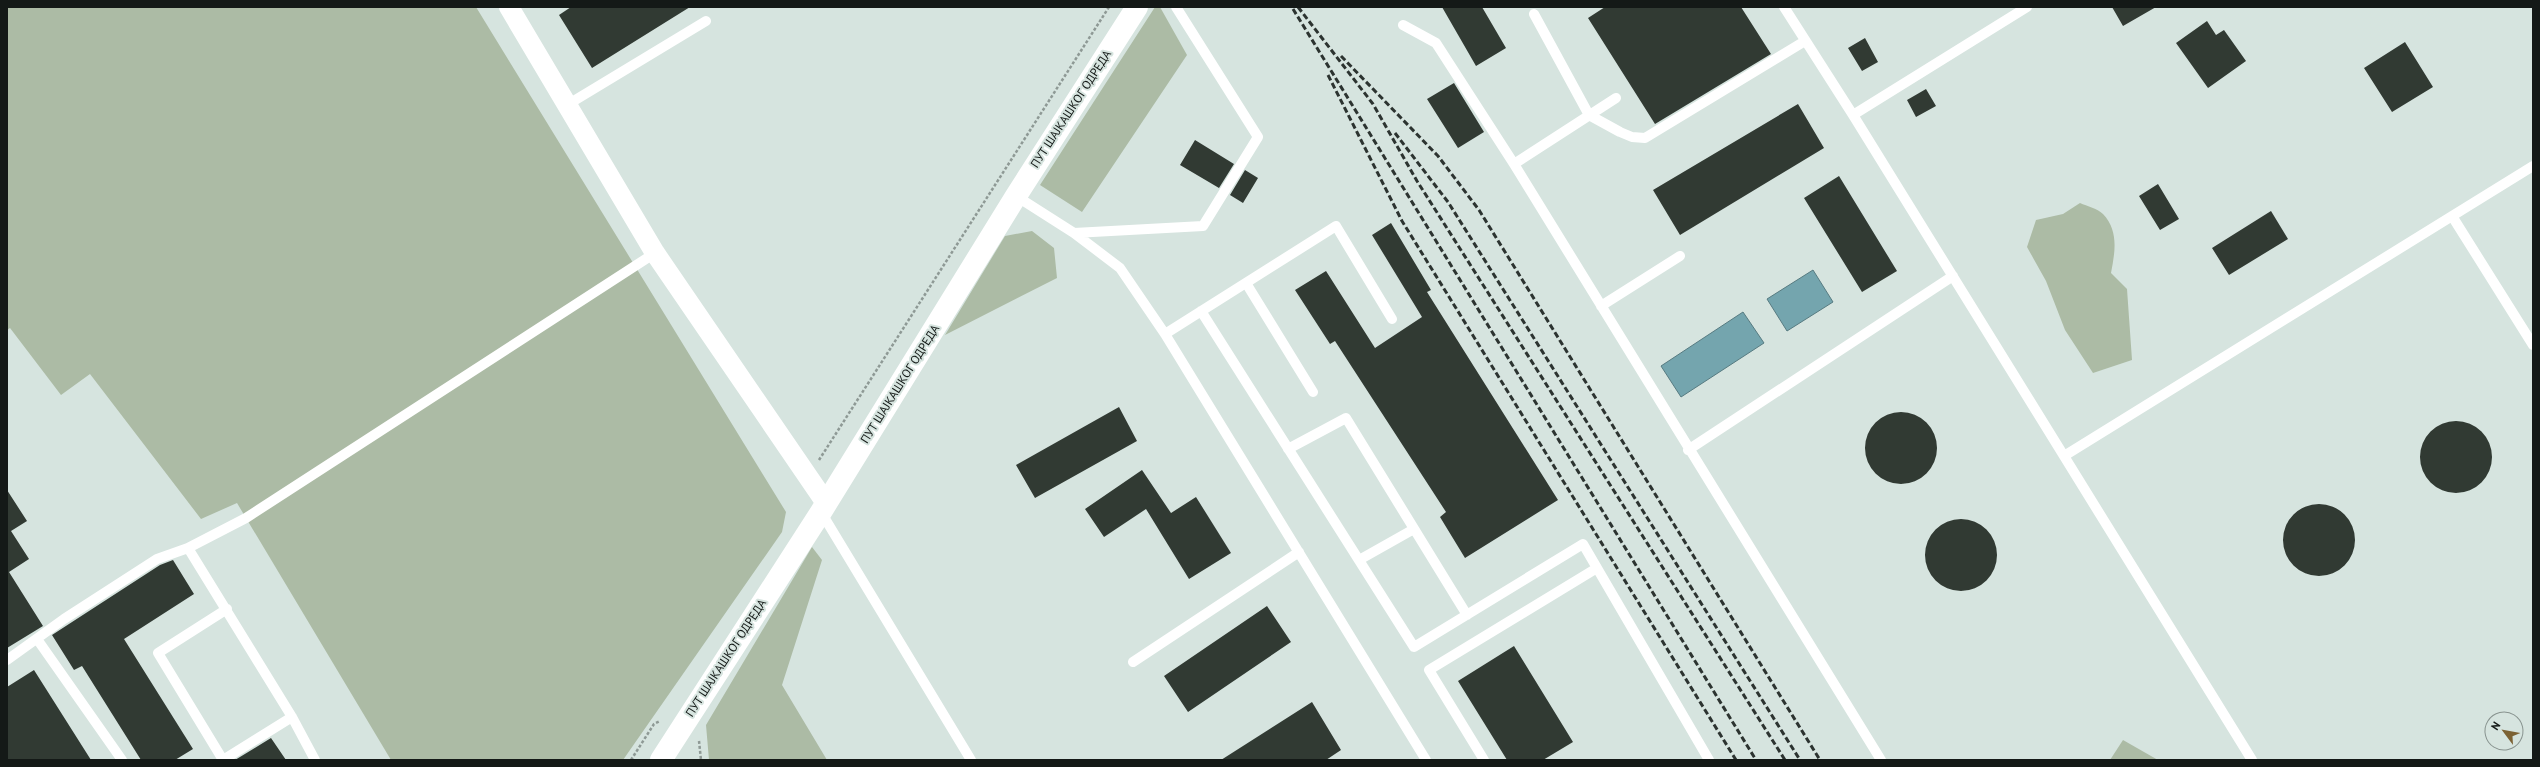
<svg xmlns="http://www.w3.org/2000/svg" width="2540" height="767" font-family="'PT Sans',sans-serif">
<rect width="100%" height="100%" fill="#d6e4df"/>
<path fill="#acbba5" d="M7,7H476L786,512L782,532L623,760H391L237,503L201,519L90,374L61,395L10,328L7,330Z
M1155,7H1160L1187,55L1082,212L1040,185Z
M2080,203C2087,206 2098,209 2103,214C2119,231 2115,252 2111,273L2127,289L2132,360L2093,373L2065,330L2046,281L2027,247L2036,220L2063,214Z
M1032,231L1054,248L1057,278L945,335L1005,236Z
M812,547L822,560L782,685L827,760H709L706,725Z
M2123,740L2158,760H2110Z"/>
<path fill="#74a5ae" stroke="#577b81" d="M1813,270L1833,302L1787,331L1767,299Z
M1743,312L1764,343L1681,397L1661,366Z"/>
<path fill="#313a33" d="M571,7H690L592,68L559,15Z
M1442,7H1482L1506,48L1476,66Z
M1605,7H1741L1771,54L1655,124L1588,18Z
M2112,7H2156L2123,26Z
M2207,21L2216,35L2224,30L2246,61L2208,88L2176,43Z
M1865,38L1878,62L1862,71L1848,48Z
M2405,42L2433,87L2392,112L2364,68Z
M1454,83L1484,132L1458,148L1427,99Z
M1926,89L1936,106L1916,117L1907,100Z
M1798,104L1824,148L1680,235L1653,190Z
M1195,140L1234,164L1219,188L1180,165Z
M1245,170L1258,178L1243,203L1230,195Z
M1839,176L1897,271L1862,292L1804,198Z
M2158,184L2179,219L2160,230L2139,196Z
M2271,211L2288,239L2229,275L2212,248Z
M1391,223L1431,290L1427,292L1558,500L1465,558L1440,517L1446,512L1335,341L1330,344L1295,290L1326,271L1375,348L1422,317L1372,235Z
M1119,407L1137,441L1035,498L1016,465Z
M1865 448a36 36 0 1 1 72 0a36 36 0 1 1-72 0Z
M2420 457a36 36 0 1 1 72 0a36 36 0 1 1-72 0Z
M1142,470L1171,513L1196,497L1231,553L1189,579L1146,509L1104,537L1085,509Z
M7,490L27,521L11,531L29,559L9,572L43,626L7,648Z
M2283 540a36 36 0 1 1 72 0a36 36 0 1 1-72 0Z
M1925 555a36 36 0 1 1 72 0a36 36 0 1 1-72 0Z
M173,560L194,594L124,639L193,749L175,760H141L82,666L74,670L52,635L160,565Z
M1267,606L1291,642L1188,712L1164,676Z
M1514,646L1573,742L1543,760H1507L1458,681Z
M34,670L91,760H7V687Z
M1312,702L1341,750L1326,760H1221Z
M271,738L286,760H235Z"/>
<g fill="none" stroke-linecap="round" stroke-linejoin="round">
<path stroke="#8e9995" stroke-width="2.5" stroke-dasharray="3 2" stroke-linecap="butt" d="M819,460L1109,7
M699,741L701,760
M631,760L654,724L660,721"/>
<path stroke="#fff" stroke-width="10" d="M1784,7L1853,115L2252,760
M1534,14L1589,115L1620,132L1632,137L1645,138L1805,41
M1403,25L1436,43L1514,164L1881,760
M567,105L706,21
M1853,115L2027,7
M1514,164L1616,98
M1016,196L1074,233L1120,268L1165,334L1426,760
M2452,216L2533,345
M1074,233L1203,226L1258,137L1176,7
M1246,283L1313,392
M1601,306L1680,256
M1201,311L1414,647L1583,544L1709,760
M1165,334L1336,226L1392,319
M1288,449L1346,418L1467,615
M1688,450L1953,276
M2064,456L2533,166
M821,512L971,760
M188,548L246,518L655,253
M1359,560L1414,529
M227,609L158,653L223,760L292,717
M37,639L122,760
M7,660L64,619L157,559L188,548L292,717L315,760
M1133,662L1299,552
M1484,760L1429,670L1597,568"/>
<path stroke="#fff" stroke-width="20" d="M509,7L655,253L826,503"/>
<path stroke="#fff" stroke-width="22" d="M661,760L821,512L1016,196L1137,7"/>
<path stroke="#2c3330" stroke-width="3" stroke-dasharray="6 3" stroke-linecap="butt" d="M1298,7L1373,104L1417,181L1785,760
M1293,9L1756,760
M1341,56L1438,156L1479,210L1820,760
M1328,75L1402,221L1736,760
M1395,133L1448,202L1800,760"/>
</g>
<g text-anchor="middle" stroke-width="4" stroke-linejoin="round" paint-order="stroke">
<g font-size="12" fill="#141917" stroke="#d6e4df">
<text transform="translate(1071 109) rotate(-57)" y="4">ПУТ ШАЈКАШКОГ ОДРЕДА</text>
<text transform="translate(900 384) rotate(-58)" y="4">ПУТ ШАЈКАШКОГ ОДРЕДА</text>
<text transform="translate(726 658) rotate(-57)" y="4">ПУТ ШАЈКАШКОГ ОДРЕДА</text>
</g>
</g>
<rect width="2540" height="767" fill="none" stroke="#141917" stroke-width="16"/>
<g transform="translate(2504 731) rotate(302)"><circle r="19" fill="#d6e4df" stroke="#88938f"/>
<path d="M0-3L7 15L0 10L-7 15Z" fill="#7c6234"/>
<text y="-6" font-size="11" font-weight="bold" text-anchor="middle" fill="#141917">N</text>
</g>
</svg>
